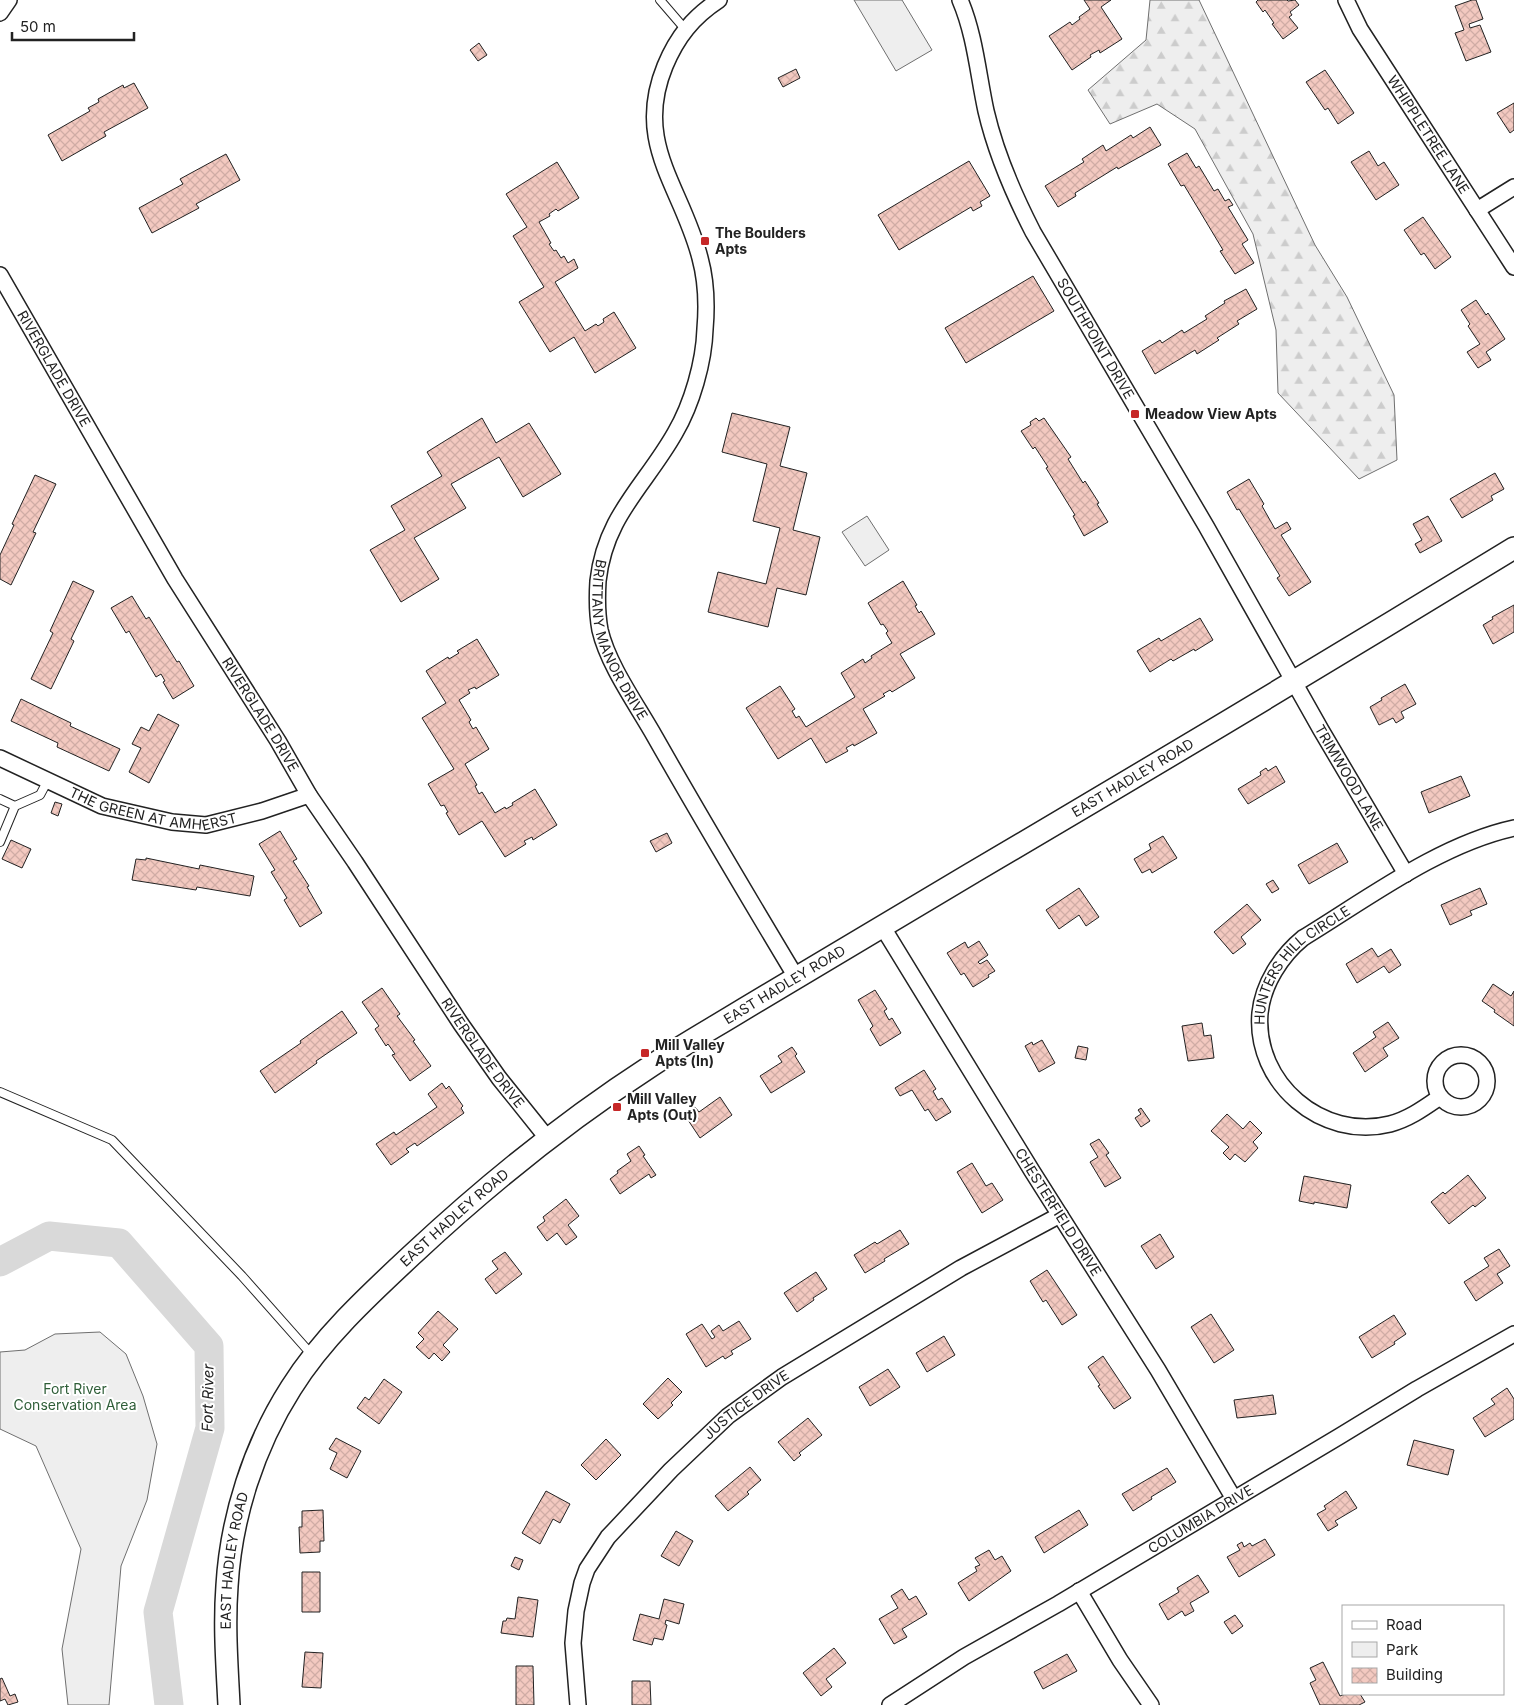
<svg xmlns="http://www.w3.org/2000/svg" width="1514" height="1705" font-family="Inter,sans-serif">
<defs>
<pattern id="forest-firs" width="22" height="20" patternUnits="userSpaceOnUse" patternTransform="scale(1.25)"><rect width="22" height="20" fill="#eee"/><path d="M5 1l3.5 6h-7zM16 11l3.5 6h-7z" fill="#ccc"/></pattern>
<pattern id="building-cross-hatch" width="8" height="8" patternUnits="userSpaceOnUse" patternTransform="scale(1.25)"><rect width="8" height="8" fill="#f3c9c0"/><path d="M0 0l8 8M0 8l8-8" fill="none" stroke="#d0aca5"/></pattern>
</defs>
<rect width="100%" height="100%" fill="#fff"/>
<path fill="#eee" stroke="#6f6f6f" d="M854,0H902L932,50L896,71Z
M867,516L889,550L865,566L842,532Z
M100,1332L126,1354L143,1396L157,1444L147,1500L121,1566L109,1705H68L62,1649L81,1549L36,1446L0,1429V1352L25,1350L55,1334Z"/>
<path fill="url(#forest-firs)" stroke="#6f6f6f" d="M1150,0H1199L1315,245L1347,297L1394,395L1397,460L1359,479L1278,393L1276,330L1253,234L1195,129L1157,104L1110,124L1088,90L1146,40Z"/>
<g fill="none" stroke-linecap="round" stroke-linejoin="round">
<path stroke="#d9d9d9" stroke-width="29" d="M0,1262L49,1236L119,1243L209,1346L210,1428L158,1612L169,1705"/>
</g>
<path fill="url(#building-cross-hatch)" stroke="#222" d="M1084,0H1111L1101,7L1122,39L1100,53L1099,50L1090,55L1091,57L1072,70L1049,36L1070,22L1072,25L1080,19L1079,17L1090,9Z
M1258,0H1287L1288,1L1295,0L1299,5L1290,12L1292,15L1289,17L1298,28L1283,39L1272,24L1274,23L1265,10L1263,12L1256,2Z
M1472,0H1476L1483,19L1469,24L1470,28L1480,25L1491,52L1466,61L1455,33L1464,30L1455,6Z
M479,43L487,55L478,61L470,50Z
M796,69L800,78L783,87L778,78Z
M1325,70L1354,113L1338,124L1328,108L1325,110L1306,82Z
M134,83L148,108L104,132L106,136L62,161L48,135L90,111L88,108L99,102L98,99L123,85L124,88Z
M1514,103V130L1510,133L1497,113Z
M1150,127L1161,145L1118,169L1117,167L1075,193L1076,196L1058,207L1045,186L1084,162L1082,159L1103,145L1106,151L1131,135L1133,138Z
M1369,151L1378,166L1384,162L1399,185L1376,200L1351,162Z
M1187,153L1196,168L1199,166L1214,191L1218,189L1225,201L1229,199L1233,205L1228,207L1248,240L1242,244L1254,263L1235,274L1220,251L1223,250L1184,185L1181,186L1168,164Z
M226,154L240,180L196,204L199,208L152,233L139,208L183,184L180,179Z
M969,161L990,196L980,202L982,206L973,211L971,207L899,250L878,215Z
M557,162L579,198L558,211L556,209L549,214L550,216L539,222L551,243L549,244L554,251L556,250L561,258L564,256L568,263L574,259L578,268L555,282L585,331L596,324L598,326L604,322L603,319L614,312L636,348L595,373L574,337L550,352L519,302L544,287L513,236L527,227L506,194Z
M1423,217L1451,257L1435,269L1424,253L1421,255L1404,230Z
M1033,276L1054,311L966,363L945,328Z
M1246,289L1257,309L1237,321L1239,324L1217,338L1219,340L1197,354L1195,350L1155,374L1142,351L1160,340L1162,343L1182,330L1184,333L1207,319L1205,316L1225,303L1224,301Z
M1476,300L1486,315L1488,313L1505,339L1486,352L1491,360L1478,368L1467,352L1480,344L1468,326L1470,324L1461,310Z
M732,413L790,427L780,466L807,473L793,530L820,537L806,595L777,588L768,627L708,612L718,572L766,584L780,528L753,521L767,464L722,452Z
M482,418L496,443L529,423L561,474L523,497L499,457L451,484L466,508L414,538L439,579L401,602L370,550L405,530L391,506L442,476L427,452Z
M1036,418L1039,421L1044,418L1071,457L1068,459L1083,483L1085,481L1099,503L1097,504L1108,522L1084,536L1073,516L1075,515L1046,468L1048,467L1035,447L1033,449L1021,431L1031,425L1030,422Z
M1495,473L1504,489L1491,496L1493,500L1462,518L1450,499Z
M35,475L56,484L33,532L36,533L11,585L0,579V555L14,525L12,524Z
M1249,479L1264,504L1262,506L1275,529L1287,522L1291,529L1281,535L1311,582L1289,596L1277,578L1280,576L1239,509L1237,510L1227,492Z
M1428,516L1442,541L1420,553L1415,544L1422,540L1413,524Z
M73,581L94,591L71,639L74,641L51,689L31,679L53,633L50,631Z
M903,581L917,605L915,606L919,613L921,611L935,634L900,654L915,678L892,692L890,690L883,694L885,696L863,709L877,733L854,746L853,744L846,748L848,751L826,763L811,738L778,759L746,708L780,686L795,709L792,711L796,718L799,716L806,727L855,697L841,673L863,659L865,663L872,658L871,656L892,643L886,633L888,631L883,624L881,625L868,603Z
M132,596L146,619L149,617L177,662L179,661L194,686L173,699L163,682L165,681L161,674L156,677L129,631L126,633L111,608Z
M1514,605V632L1493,644L1483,625L1493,619L1492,617Z
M1200,618L1213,640L1195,651L1194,649L1173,661L1171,659L1150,672L1137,651L1159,638L1161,641Z
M477,639L499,675L476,689L475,687L468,690L470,693L459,700L471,720L469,722L473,729L476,727L489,749L465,764L477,785L475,786L479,794L482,792L495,813L505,807L506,809L513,805L512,803L535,789L557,825L533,840L532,837L524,841L526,844L505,857L482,821L459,835L446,813L448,812L444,805L441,806L428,784L454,769L422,718L446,703L426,671L448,657L449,659L459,653L457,651Z
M1405,684L1416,704L1401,712L1404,718L1396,723L1393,718L1379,725L1370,707L1382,700L1381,698Z
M21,699L71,723L70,726L120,749L109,771L57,747L58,743L11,721Z
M158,714L179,725L149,783L129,772L141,748L132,744L141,727L149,731Z
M1276,766L1285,782L1248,804L1238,789L1261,775L1260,772L1266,768L1268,771Z
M1461,776L1470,796L1429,813L1421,792Z
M55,802L62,804L58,816L51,813Z
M280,831L297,859L293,861L309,886L307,887L322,913L300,927L284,900L287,898L271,872L275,870L259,844Z
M667,833L672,843L656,852L650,841Z
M1163,836L1177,858L1152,873L1150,869L1142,873L1134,859L1151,849L1149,844Z
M11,840L31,849L22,868L2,859Z
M1337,843L1348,862L1309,884L1298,865Z
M146,858L199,869L200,865L254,876L250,896L197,887L196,890L132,880L136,859L146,860Z
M1273,880L1279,889L1272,893L1266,884Z
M1079,888L1099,917L1086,926L1079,915L1059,929L1046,910Z
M1480,888L1487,904L1470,911L1472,915L1450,925L1441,905Z
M1247,904L1261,920L1241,937L1246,944L1233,954L1214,932Z
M979,941L988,955L978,962L980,964L987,960L995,971L988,975L989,977L973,987L964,973L961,975L947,953L965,942L968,948Z
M1372,948L1378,957L1391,949L1401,965L1389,973L1384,966L1357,983L1346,964Z
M1493,984L1511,996L1514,991V1026L1494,1012L1495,1010L1482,1001Z
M382,988L400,1014L397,1016L415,1040L413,1041L431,1066L410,1081L392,1055L395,1054L388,1044L386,1046L375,1029L379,1026L362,1002Z
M875,990L887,1009L884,1011L889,1020L892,1018L901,1033L880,1046L870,1029L873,1026L858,1000Z
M342,1011L357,1033L316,1061L317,1063L275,1093L260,1071L301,1043L300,1041Z
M1388,1022L1399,1038L1383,1048L1388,1056L1365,1072L1353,1053L1376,1037L1373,1032Z
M1202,1023L1204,1036L1211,1035L1214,1058L1188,1061L1182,1026Z
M1042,1040L1055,1063L1039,1072L1025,1046L1032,1042L1033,1045Z
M1078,1046L1088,1048L1086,1060L1075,1058Z
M792,1047L797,1054L795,1056L805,1072L771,1093L760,1076L782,1062L778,1056Z
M924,1070L936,1089L933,1091L938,1100L942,1098L951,1112L936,1121L928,1109L925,1111L912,1090L900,1096L895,1088Z
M442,1083L446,1089L449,1086L463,1106L461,1108L464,1113L417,1146L415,1143L406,1149L409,1152L391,1165L376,1144L394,1132L396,1135L437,1107L428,1094Z
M720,1097L732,1115L700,1138L684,1114L695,1107L699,1112Z
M1141,1108L1150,1121L1141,1127L1135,1118L1141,1114L1138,1110Z
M1227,1114L1243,1129L1250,1121L1262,1133L1253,1142L1258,1148L1245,1162L1235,1154L1230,1160L1223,1153L1229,1147L1211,1131Z
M1099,1139L1109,1153L1106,1155L1121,1178L1105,1187L1090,1162L1098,1157L1090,1144Z
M639,1146L645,1155L643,1156L656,1175L651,1178L649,1174L620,1194L610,1179L618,1173L617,1171L631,1161L627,1154Z
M972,1163L986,1186L992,1183L1003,1200L982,1213L957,1172Z
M1468,1175L1486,1198L1475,1207L1473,1205L1449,1224L1431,1202L1443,1192L1445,1194Z
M1304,1176L1351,1185L1347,1208L1314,1202V1204L1299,1201Z
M566,1199L579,1216L568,1225L577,1237L566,1245L557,1233L547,1241L537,1227L545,1221L543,1217Z
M900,1230L909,1244L884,1259L885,1261L865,1273L854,1255L875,1242L877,1244Z
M1160,1234L1174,1257L1156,1269L1141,1246Z
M1499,1249L1510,1266L1497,1274L1503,1283L1476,1301L1464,1282L1489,1266L1484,1258Z
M505,1252L522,1274L496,1294L485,1279L498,1269L492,1261Z
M1047,1270L1077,1315L1062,1325L1046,1300L1043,1302L1030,1281Z
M816,1272L827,1289L813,1298L814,1300L797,1312L784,1293Z
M438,1311L458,1329L443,1345L450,1352L442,1361L434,1353L429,1359L416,1347L424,1339L418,1333Z
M1211,1314L1234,1350L1214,1363L1191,1327Z
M1394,1315L1406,1334L1394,1342L1395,1344L1372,1358L1359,1337Z
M739,1321L751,1339L731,1351L733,1354L725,1359L723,1356L706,1367L686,1334L702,1324L712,1339L715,1337L711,1331L719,1325L723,1331Z
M944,1336L955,1355L927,1372L916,1353Z
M1103,1356L1131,1398L1114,1409L1098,1386L1100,1385L1088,1367Z
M888,1369L900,1387L870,1406L859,1387Z
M668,1378L682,1392L671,1403L673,1405L658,1419L643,1404Z
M384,1379L402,1392L379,1424L357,1408L365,1397L369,1400Z
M1507,1388L1514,1399V1419L1485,1437L1473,1418L1495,1404L1491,1399Z
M1273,1395L1276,1414L1237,1418L1234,1400Z
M808,1418L822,1435L799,1453L801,1455L794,1461L778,1442Z
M336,1438L361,1451L347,1478L330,1469L337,1453L329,1449Z
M606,1439L621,1455L596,1480L581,1465Z
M1414,1440L1454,1450L1448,1475L1407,1465Z
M750,1467L761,1480L747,1492L749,1494L728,1511L715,1496Z
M1167,1468L1176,1482L1151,1497L1152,1499L1133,1511L1122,1494Z
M546,1491L570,1504L560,1523L553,1519L540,1544L522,1533Z
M1346,1491L1357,1508L1335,1521L1338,1525L1328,1531L1317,1514L1326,1509L1324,1506Z
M323,1510L324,1541H320V1552L300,1553L299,1527H302V1511Z
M1079,1510L1088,1525L1044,1553L1035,1537Z
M676,1531L693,1541L679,1566L661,1556Z
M1265,1539L1275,1555L1239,1577L1227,1557L1240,1550L1237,1545L1242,1542L1244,1547L1250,1543L1252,1546Z
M989,1550L995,1560L1002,1556L1011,1571L969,1601L958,1583L977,1571L975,1567L980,1565L975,1558Z
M515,1557L523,1560L519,1570L511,1566Z
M302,1572H320V1612H302Z
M1198,1575L1209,1592L1190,1603L1194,1611L1185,1616L1182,1611L1168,1620L1159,1604L1179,1592L1177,1588Z
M902,1589L909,1600L916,1596L927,1614L902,1629L907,1637L894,1644L879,1619L898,1608L891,1596Z
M518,1597L538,1600L533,1637L501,1633L503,1621H506L507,1618L515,1619Z
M664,1599L684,1604L679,1624L666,1620L665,1624L667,1625L663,1640L654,1638L652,1645L633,1640L640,1614L659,1619Z
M1235,1615L1243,1626L1232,1634L1224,1622Z
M834,1648L846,1663L826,1679L832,1687L821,1696L803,1673Z
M305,1652L323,1653L321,1688L302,1687Z
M1067,1654L1077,1671L1043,1689L1034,1672Z
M1323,1662L1340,1696L1346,1694H1360L1365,1702L1359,1705H1320L1310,1683L1316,1680L1310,1668Z
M516,1666H533L534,1705H516Z
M2,1678L10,1696L15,1694L18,1702L8,1705L5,1699L0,1701V1679Z
M632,1681H650L651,1705H632Z"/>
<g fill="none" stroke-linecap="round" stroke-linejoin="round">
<g stroke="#222" stroke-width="10">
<path id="lane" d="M660,0L685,29
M0,799L15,806L0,842
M15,806L40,795L48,780
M0,1092L112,1140L242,1276L312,1355"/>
</g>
<g stroke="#222" stroke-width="18">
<g id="street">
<path id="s1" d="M719,0C693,17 677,37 665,66C633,144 682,187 700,258C706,280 707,306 705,329C704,362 692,404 675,433C645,486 605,516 598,581C597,597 597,614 600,630C608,665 637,705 655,737C701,818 748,897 796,977"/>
<path id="s2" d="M960,0C975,35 978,74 986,111C996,154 1013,193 1033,232L1206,526L1321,730L1406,874"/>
<path id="s3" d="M1346,0L1360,29L1514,267"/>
<path d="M0,13L9,0"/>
<path d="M1477,210L1514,187"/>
<path id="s4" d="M0,275L175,579L278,741L309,795L355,862L461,1024L499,1078L548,1139"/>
<path id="s5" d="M0,758L102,806L172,822L206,825L262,811L309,795"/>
<path id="s6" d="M882,926L1032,1171L1158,1370L1234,1499"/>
<circle cx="1461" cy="1081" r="26"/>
<path id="s7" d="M1440,1097C1424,1108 1409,1119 1390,1124C1322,1141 1254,1083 1260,1013C1263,984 1281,956 1303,938C1367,899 1440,844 1514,828"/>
<path d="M1079,1591L1120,1660L1151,1705"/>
<path id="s8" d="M578,1705L573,1643L576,1611L582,1583L587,1569L608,1537L671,1470L728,1416L782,1377L961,1268L1060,1215"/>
<path id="s9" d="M890,1705L964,1657L1058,1604L1340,1436L1417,1389L1514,1334"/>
</g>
</g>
<g stroke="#222" stroke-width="24">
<g id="secondary">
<path id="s10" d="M229,1705C227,1665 224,1626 227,1586C231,1517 254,1446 291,1388C323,1337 370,1294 414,1253C488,1184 566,1121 651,1066C681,1046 713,1028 744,1009C820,963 896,918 972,873C1154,766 1334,658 1514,548"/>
</g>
</g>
<use href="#lane" stroke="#fff" stroke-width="8"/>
<use href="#street" stroke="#fff" stroke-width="15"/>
<use href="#secondary" stroke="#fff" stroke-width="21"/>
</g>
<g fill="#c62828" stroke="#fff" stroke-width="2">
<rect x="700" y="236" width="10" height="10" rx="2.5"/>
<rect x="1130" y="409" width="10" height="10" rx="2.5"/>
<rect x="640" y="1048" width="10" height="10" rx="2.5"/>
<rect x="612" y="1102" width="10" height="10" rx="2.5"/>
</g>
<g text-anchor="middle" stroke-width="4" stroke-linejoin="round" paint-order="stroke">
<g font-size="14" fill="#222" stroke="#fff">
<text dy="5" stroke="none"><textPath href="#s3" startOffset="158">WHIPPLETREE LANE</textPath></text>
<text dy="5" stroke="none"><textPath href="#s2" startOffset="368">SOUTHPOINT DRIVE</textPath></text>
<text dy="5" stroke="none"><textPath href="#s4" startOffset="108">RIVERGLADE DRIVE</textPath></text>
<text dy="5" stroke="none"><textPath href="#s1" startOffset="701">BRITTANY MANOR DRIVE</textPath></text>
<text dy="5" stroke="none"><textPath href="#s4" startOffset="511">RIVERGLADE DRIVE</textPath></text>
<text dy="5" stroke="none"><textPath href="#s10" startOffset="1376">EAST HADLEY ROAD</textPath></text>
<text dy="5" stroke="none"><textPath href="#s2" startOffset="875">TRIMWOOD LANE</textPath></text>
<text dy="5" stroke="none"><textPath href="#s5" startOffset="164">THE GREEN AT AMHERST</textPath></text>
<text dy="5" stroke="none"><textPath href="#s7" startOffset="321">HUNTERS HILL CIRCLE</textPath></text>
<text dy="5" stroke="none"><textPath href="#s10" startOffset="971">EAST HADLEY ROAD</textPath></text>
<text dy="5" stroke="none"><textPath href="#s4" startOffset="916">RIVERGLADE DRIVE</textPath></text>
<text dy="5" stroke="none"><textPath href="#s6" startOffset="336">CHESTERFIELD DRIVE</textPath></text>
<text dy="5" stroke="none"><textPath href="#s10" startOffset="566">EAST HADLEY ROAD</textPath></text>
<text dy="5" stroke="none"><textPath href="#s8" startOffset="368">JUSTICE DRIVE</textPath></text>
<text dy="5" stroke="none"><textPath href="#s9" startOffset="362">COLUMBIA DRIVE</textPath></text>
<text dy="5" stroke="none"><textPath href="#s10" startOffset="145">EAST HADLEY ROAD</textPath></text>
</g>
<g font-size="14" font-weight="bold" fill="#222" stroke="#fff" text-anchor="start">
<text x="715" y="238">The Boulders<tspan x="715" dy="16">Apts</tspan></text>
<text x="1145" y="419">Meadow View Apts</text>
<text x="655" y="1050">Mill Valley<tspan x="655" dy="16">Apts (In)</tspan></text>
<text x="627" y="1104">Mill Valley<tspan x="627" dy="16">Apts (Out)</tspan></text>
</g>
<g font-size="14" fill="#2f5e38" stroke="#fff">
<text x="75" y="1394">Fort River<tspan x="75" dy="16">Conservation Area</tspan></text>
</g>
<g font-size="15" font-style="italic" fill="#222" stroke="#fff">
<text transform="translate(208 1398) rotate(-89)" y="5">Fort River</text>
</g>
</g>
<rect x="1342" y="1605" width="162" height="90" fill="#ffffff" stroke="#a7a7a7"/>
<rect x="1352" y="1621" width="25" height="8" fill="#ffffff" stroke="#a7a7a7"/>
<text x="1386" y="1630" font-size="15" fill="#222222">Road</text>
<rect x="1352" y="1642" width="25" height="15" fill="#eeeeee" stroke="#a7a7a7"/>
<text x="1386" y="1655" font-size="15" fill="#222222">Park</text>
<rect x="1352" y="1668" width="25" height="15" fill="url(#building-cross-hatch)" stroke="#a7a7a7"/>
<text x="1386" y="1680" font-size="15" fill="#222222">Building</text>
<path d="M12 32v8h122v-8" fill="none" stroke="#222222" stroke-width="2.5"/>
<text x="20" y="32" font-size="15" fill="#222222" stroke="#ffffff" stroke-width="4" paint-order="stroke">50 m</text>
</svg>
